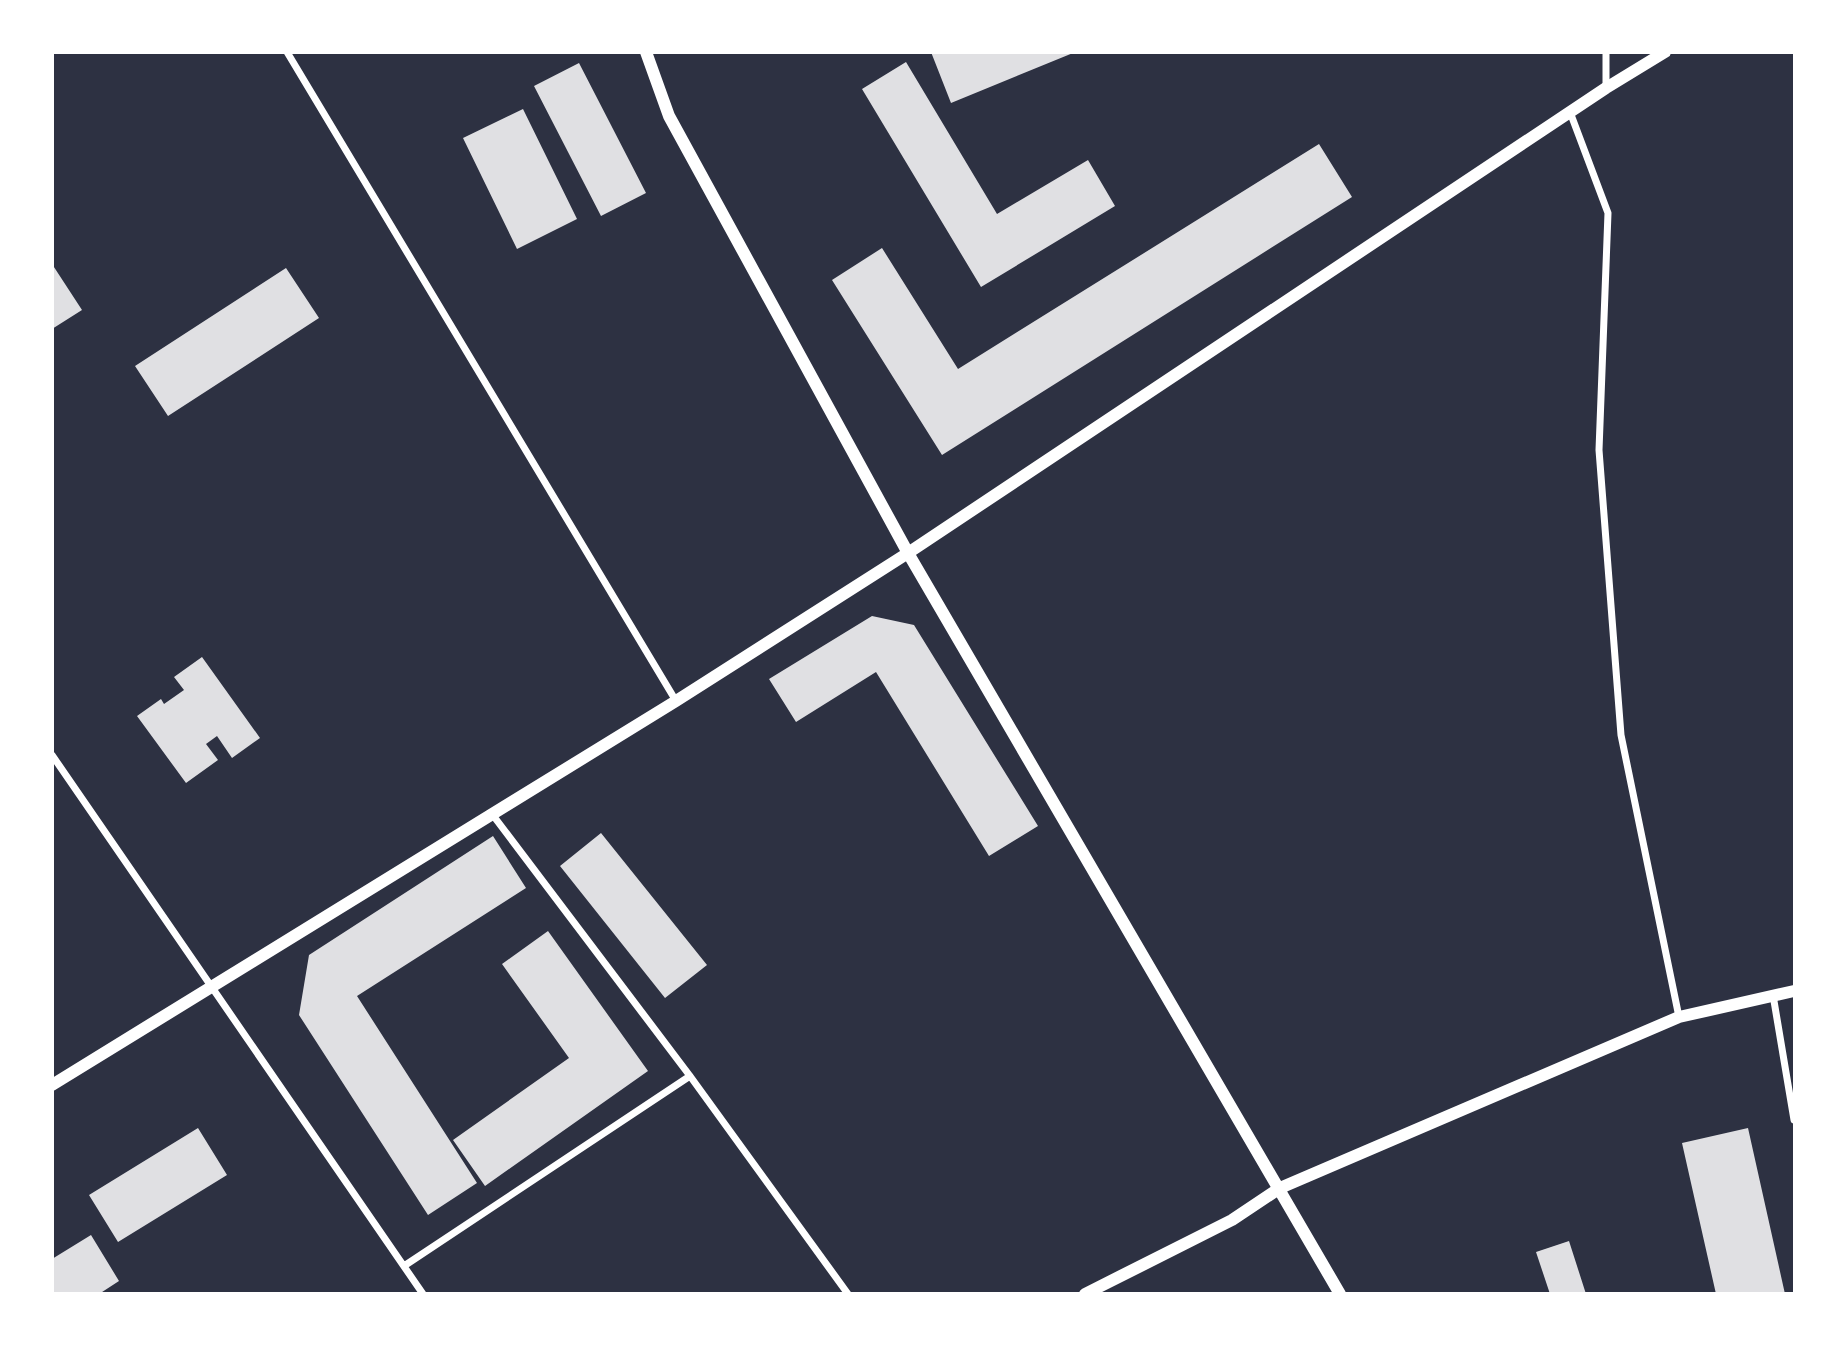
<svg xmlns="http://www.w3.org/2000/svg" width="1847" height="1346" font-family="Signika,sans-serif">
<rect width="100%" height="100%" fill="#2d3142"/>
<path fill="#e0e0e3" d="M931,52H1073V53L951,103Z
M906,62L997,214L1088,160L1115,206L981,287L862,89Z
M579,63L646,193L601,216L534,86Z
M523,109L577,219L517,249L463,138Z
M1319,144L1352,197L942,455L832,280L882,248L958,369Z
M52,264L82,310L52,329Z
M286,268L319,318L168,416L135,366Z
M872,616L914,625L1038,826L989,856L876,672L796,722L769,679Z
M202,657L260,738L232,758L217,736L206,744L218,760L186,783L137,716L161,699L164,704L184,690L174,677Z
M601,833L707,965L665,998L560,866Z
M493,836L526,888L357,996L477,1183L428,1215L299,1015L309,955Z
M548,931L648,1071L485,1186L453,1140L569,1058L502,964Z
M198,1128L227,1175L118,1242L89,1195Z
M1748,1128L1785,1294H1716L1682,1143Z
M91,1235L119,1281L99,1294H52V1259Z
M1569,1241L1586,1294H1550L1536,1252Z"/>
<g fill="none" stroke-linecap="round" stroke-linejoin="round">
<path stroke="#fff" stroke-width="7" d="M287,52L676,701
M1606,52V88
M1570,112L1608,213L1599,450L1621,735L1679,1017
M52,755L423,1294
M492,814L690,1076L848,1294
M1773,995L1794,1120
M404,1266L690,1076"/>
<path stroke="#fff" stroke-width="12" d="M646,52L669,116L908,553L1340,1294
M52,1085L676,701L908,553L1606,88L1665,52
M1085,1294L1232,1220L1280,1188L1679,1017L1794,991"/>
</g>
<rect width="1847" height="1346" fill="none" stroke="#ffffff" stroke-width="108"/>
</svg>
